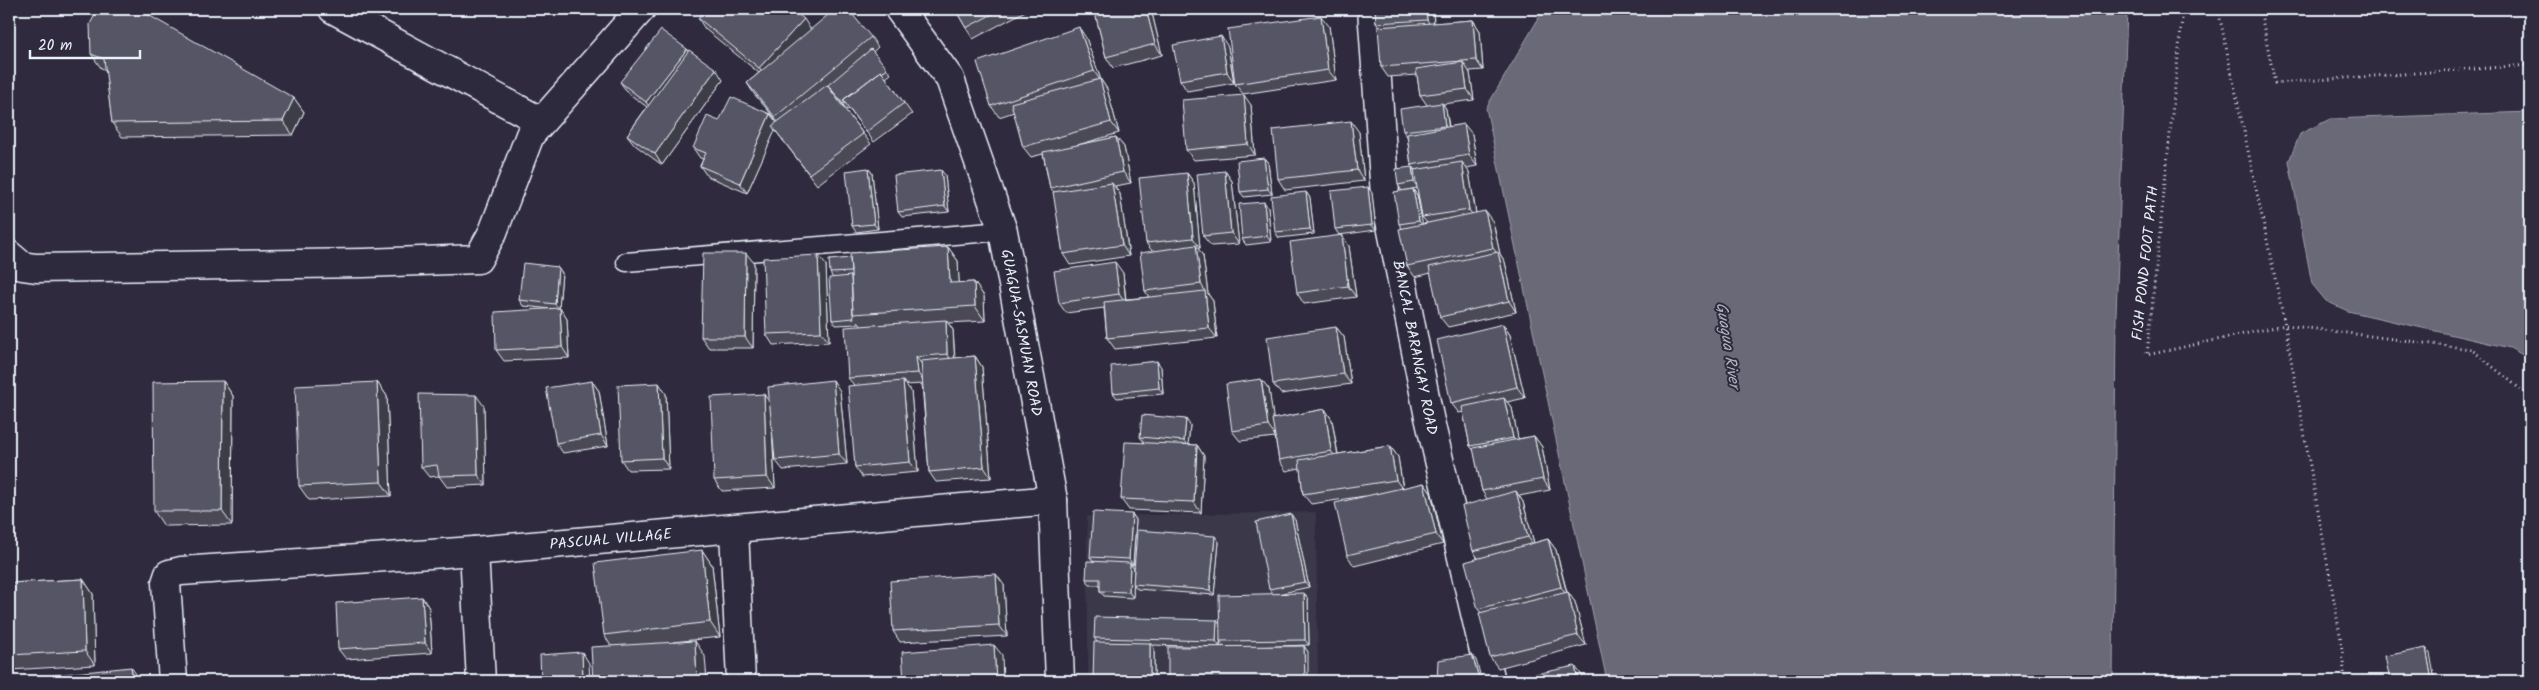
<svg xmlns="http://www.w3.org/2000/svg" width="2539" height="690" font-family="Kalam,sans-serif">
<rect width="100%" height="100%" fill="#2f2a3d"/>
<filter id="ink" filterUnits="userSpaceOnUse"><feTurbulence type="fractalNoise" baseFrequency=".02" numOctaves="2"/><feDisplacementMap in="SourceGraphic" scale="10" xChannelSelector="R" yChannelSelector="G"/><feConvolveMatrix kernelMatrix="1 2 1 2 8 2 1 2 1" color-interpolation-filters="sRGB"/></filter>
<g filter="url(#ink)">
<path fill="#3b3749" d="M1316,512L1318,681H1088L1087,516Z"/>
<path fill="#696978" stroke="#9c9fab" d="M1544,9H2127L2116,315L2113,681H1607L1486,108Z
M2530,112V359L2510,348L2348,311L2326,301L2312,284L2289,161L2300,134L2330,119Z"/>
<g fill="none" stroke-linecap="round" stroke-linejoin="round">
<g stroke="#e8f1f8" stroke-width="21">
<path id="lane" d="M626,262L1003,231"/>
</g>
<g stroke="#e8f1f8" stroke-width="31">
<g id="street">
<path d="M333,9L540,121"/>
<path id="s1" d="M1372,9L1385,195L1429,417L1491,681"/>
<path d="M9,255L22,266L36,268L364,263L478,259L493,232L530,135L641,9"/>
<path d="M734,530L741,681"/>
<path d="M474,551L481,681"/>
<path id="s2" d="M173,681L166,583L169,574L181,571L474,551L1053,500"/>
</g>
</g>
<g stroke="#e8f1f8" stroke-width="31">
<g id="secondary">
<path id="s3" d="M899,9L950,79L1003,231L1053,500L1060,681"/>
</g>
</g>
<path stroke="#e8f1f8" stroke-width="3" stroke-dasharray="1 4" stroke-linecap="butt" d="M2183,9L2147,355L2285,325L2471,349L2530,397
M2218,9L2285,325L2341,640L2345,681
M2260,9L2275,83L2530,65"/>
<use href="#lane" stroke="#2f2a3d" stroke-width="18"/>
<use href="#street" stroke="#2f2a3d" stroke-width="28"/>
<use href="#secondary" stroke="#2f2a3d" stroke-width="28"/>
</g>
<path fill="#4b4957" stroke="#e8f1f8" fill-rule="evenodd" d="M616,9H632L627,15Z
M955,9H1029L973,39L966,28Z
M1094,9H1151L1162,55L1113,68L1106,57Z
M1261,9H1291L1264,13Z
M1375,9H1433L1434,23L1473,20L1480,31L1483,70L1470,71V73L1474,100L1443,104L1446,109L1449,126L1472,134L1477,166L1466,168L1469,172L1476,213L1493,222L1500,254L1505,262L1516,312L1448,327L1440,317L1431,273L1415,277L1407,266L1402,228L1399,224L1413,189L1417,195L1422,224L1427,223L1422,217L1417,188L1402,191L1398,185L1415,171V170L1411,165L1407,136L1403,131L1427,105L1420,95L1417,75L1388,77L1381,67L1379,27L1376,23Z
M698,18L811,29L871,37L878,47L873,52L891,74L886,78L912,114L874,142L849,109L847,110L830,88L829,89L871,144L817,185L775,130L747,193L707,176L700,166L703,159L700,158L693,148L719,121L770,114L777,123L778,122L754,94L747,83L759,73L705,29Z
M1329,26L1336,80L1243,94L1235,84Z
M1086,38L1101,80L1107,89L1119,133L1074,146L1116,137L1124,147L1131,183L1115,186L1120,194L1129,256L1070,265L1063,254L1054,192L1050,188L1043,154L1031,157L1023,147L1014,112L999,117L991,106Z
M1228,47L1234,83L1187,91L1180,80Z
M687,49L723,80L662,165L635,145L627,135L647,107L628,93L620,82Z
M91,54L294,98L304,112L293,135L122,137L112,123L106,70L101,68Z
M1251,105L1255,155L1194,160L1186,150Z
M1359,132L1364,181L1285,190L1278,179Z
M1264,158L1268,163L1272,194L1244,197L1240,192Z
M868,168L872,173L878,229L856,232L852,226Z
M1225,171L1232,181L1239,244L1211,246L1203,236Z
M1187,173L1194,183L1200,248L1198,249L1203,256L1208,294L1213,301L1217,338L1115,349L1107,338L1104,308L1066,313L1059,303L1123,273L1126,299L1149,297L1145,291L1152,251L1146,243Z
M945,175L949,212L902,217L898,212Z
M1306,192L1310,198L1314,234L1279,238L1275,232Z
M1372,193L1376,230L1339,235L1335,229Z
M1264,202L1268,208L1271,242L1246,245L1242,239Z
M1342,235L1349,246L1356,297L1304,304L1297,293Z
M948,247L958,261L959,283L974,282L984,296L985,321L948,323L953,330L955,358L975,356L982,367L991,478L936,482L929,472L922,384L906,385L911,391L918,472L862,477L855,467L854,385L848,378L861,326L858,321V324L836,325L832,320L833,278L830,273L850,258Z
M754,263L753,348H709L701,337Z
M826,265L829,342L773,345L766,334Z
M558,267L562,273L559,308L567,319L569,358L504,361L496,350L551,309L523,306L519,300Z
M1503,324L1510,335L1525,398L1507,402L1512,408L1518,439L1534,436L1542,447L1550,490L1519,496L1523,502L1534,543L1548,539L1556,550L1567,592L1575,602L1586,645L1498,668L1490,657L1481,613L1478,609V558L1473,551L1487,499L1482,491L1474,451L1470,446L1463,412L1459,413L1451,403Z
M1336,327L1344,337L1351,384L1281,394L1273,384Z
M1161,367L1163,394L1117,398L1113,393Z
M1261,379L1269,389L1273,419L1325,409L1332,420L1338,454L1390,446L1398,457L1403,488L1424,483L1431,493L1443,544L1354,566L1347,555L1365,496L1311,504L1303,494L1300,468L1286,471L1279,460L1275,437L1240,441L1232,431Z
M223,381L233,396L232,525L164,526L154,511Z
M592,381L599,391L608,446L563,453L556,443Z
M377,382L387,396L391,496L309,500L299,486Z
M840,391L847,464L783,470L775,460L772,423L775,488L722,491L714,480L770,403Z
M666,394L669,469L628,470L621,460Z
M484,406L486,485L447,487L439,476L429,477L421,467Z
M1190,425L1188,445H1197L1204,456L1201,513L1129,510L1121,499L1144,442L1140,437Z
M1132,514L1136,520L1133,565H1131L1134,569L1219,542L1214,595L1137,589L1133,584V598L1104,596L1100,591V585H1090L1086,579L1093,561L1090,557Z
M1295,520L1309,587L1278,594L1308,599L1309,645L1251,647L1304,646L1308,652L1220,647L1152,645L1154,648V681H1093L1097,642L1094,638L1220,624L1273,594L1269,589ZM1221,642L1224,647H1220Z
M702,550L712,565L720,637L673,642L705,656L611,646L604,635Z
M83,579L93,594L95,665L9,670V583Z
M1004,585L1007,636L900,642L893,631Z
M422,597L429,608L432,653L346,659L338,649Z"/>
<path fill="#3d3c47" stroke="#e8f1f8" d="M623,9H632L627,15Z
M1146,9H1151L1162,55L1155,44Z
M1426,9H1433L1434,30L1427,20Z
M1321,16L1329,26L1336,80L1328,70Z
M804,19L811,30L766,78L759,68Z
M1473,20L1480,31L1483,70L1476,60Z
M1079,27L1086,38L1101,80L1107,89L1119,133L1111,122L1100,80L1094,71Z
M1221,36L1228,47L1234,83L1227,72Z
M687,49L694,60L653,112L646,102Z
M1463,62L1470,73L1474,100L1467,89Z
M716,69L723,80L662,165L655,154Z
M1244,95L1251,105L1255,155L1248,144Z
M294,98L304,112L293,135L283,121Z
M1442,103L1446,109L1449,131L1445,126Z
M770,114L778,124L747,193L740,183Z
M1351,121L1359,132L1364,181L1357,170Z
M1464,124L1472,134L1477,166L1469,155Z
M1116,137L1124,147L1131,183L1123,172Z
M1264,158L1268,163L1272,194L1268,189Z
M1462,162L1469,172L1477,220L1469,210Z
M1412,167L1416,173L1418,188L1414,182Z
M868,168L872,173L878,229L874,224Z
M941,170L945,175L949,212L945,206Z
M1225,171L1232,181L1239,244L1231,233Z
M1187,173L1194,183L1200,248L1193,238Z
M1112,183L1120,194L1129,256L1122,245Z
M1368,187L1372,193L1376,230L1372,225Z
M1413,189L1417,195L1423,226L1419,221Z
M1306,192L1310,198L1314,234L1310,229Z
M1264,202L1268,208L1271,242L1267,236Z
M1485,211L1493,222L1500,254L1505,262L1516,312L1509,301L1499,256L1493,248Z
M1342,235L1349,246L1356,297L1348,286Z
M1196,245L1203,256L1208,294L1213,301L1217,338L1209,328L1205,291L1201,284Z
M948,247L958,261L960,298L950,283Z
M746,253L754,263L753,348L745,337Z
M818,255L826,265L829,342L821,332Z
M1115,262L1123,273L1126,304L1119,294Z
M558,267L562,273L559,309L555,304Z
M974,282L984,296L985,321L975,306Z
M560,308L567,319L569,358L562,347Z
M946,320L953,330L955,365L947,354Z
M1503,324L1510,335L1525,398L1517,387Z
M1336,327L1344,337L1351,384L1343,374Z
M975,356L982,367L991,478L984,467Z
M916,357L924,367L925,384L918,373Z
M1157,361L1161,367L1163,394L1159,388Z
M1261,379L1269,389L1276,437L1268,426Z
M833,380L840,391L847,464L839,454Z
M223,381L233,396L232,525L222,511Z
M592,381L599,391L608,446L601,435Z
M903,381L911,391L918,472L910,462Z
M377,382L387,396L391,496L381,482Z
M659,383L666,394L669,469L662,458Z
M764,394L771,405L775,488L767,477Z
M476,395L484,406L486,485L478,475Z
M1504,398L1512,408L1520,448L1513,438Z
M1325,409L1332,420L1339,462L1331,451Z
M1186,419L1190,425L1188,446L1184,441Z
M1534,436L1542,447L1550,490L1543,479Z
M1197,445L1204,456L1201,513L1194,502Z
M1390,446L1398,457L1403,490L1396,480Z
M1424,483L1431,493L1443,544L1436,534Z
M1516,491L1523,502L1535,547L1528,537Z
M1132,514L1136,520L1133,565L1129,559Z
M1291,514L1295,520L1309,587L1305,582Z
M1215,536L1219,542L1214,595L1210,590Z
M1548,539L1556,550L1568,598L1561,587Z
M702,550L712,565L720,637L710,622Z
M1130,563L1134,569L1133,598L1129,592Z
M996,574L1004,585L1007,636L999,625Z
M83,579L93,594L95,665L85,651Z
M1568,592L1575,602L1586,645L1578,635Z
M1304,593L1308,599L1309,645L1305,640Z
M422,597L429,608L432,653L425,643Z
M1217,620L1221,626L1220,647L1216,641Z
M695,641L705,656L707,681H697Z
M1150,643L1154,648V681H1150Z
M994,645L1002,655L1003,681H996Z
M1304,646L1308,652V681H1305Z
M2426,648L2430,653L2435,681H2432Z
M582,652L589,663L590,681H583Z
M1472,655L1476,660L1482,681H1480Z
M1575,666L1583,677L1584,681H1578Z
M131,667L141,681H133Z"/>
<path fill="#575565" stroke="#e8f1f8" d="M98,9H138L294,98L283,121L112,123L104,59L91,54L90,24Z
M706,9H792L804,19L759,68L698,18Z
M835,9H848L871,37L775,117L747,83Z
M955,9H1002L966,28Z
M1094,9H1146L1155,44L1106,57Z
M1375,9H1426L1427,20L1376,23Z
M1321,16L1328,70L1235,84L1228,29Z
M1473,20L1476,60L1381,67L1378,27Z
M1079,27L1094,71L991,106L977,62Z
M661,30L687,49L646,102L620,82Z
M1221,36L1227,72L1180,80L1173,45Z
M871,49L887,68L882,73L881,71L843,100L845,103L843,104L828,85Z
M689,50L716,69L655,154L627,135Z
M1463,62L1467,89L1420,95L1416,69Z
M881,71L904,103L866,132L843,100Z
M1100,79L1111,122L1023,147L1011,103Z
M827,85L863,134L809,174L772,126Z
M1244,95L1248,144L1186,150L1182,100Z
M731,97L770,114L740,183L700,166L706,153L693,148L707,116L719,121Z
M1442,103L1445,126L1403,131L1400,109Z
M1351,121L1357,170L1278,179L1273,130Z
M1464,124L1469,155L1411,165L1407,134Z
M1116,137L1123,172L1050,188L1043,152Z
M1264,158L1268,189L1240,192L1237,161Z
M1462,162L1469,210L1422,217L1414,170Z
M1412,167L1414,182L1398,185L1396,169Z
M868,168L874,224L852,226L846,171Z
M941,170L945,206L898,212L894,175Z
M1225,171L1231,233L1203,236L1197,174Z
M1187,173L1193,238L1146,243L1139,178Z
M1112,183L1122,245L1063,254L1053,192Z
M1368,187L1372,225L1335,229L1331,191Z
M1413,189L1419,221L1399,224L1394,192Z
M1306,192L1310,229L1275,232L1271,196Z
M1264,202L1267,236L1242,239L1239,204Z
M1485,211L1493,248L1407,266L1399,229Z
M1342,235L1348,286L1297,293L1290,242Z
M1196,245L1201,284L1145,291L1140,253Z
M948,247L950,283L974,282L975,306L853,314L850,253Z
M1498,252L1509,301L1440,317L1429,267Z
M703,253H746L745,337H701Z
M818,255L821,332L766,334L763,258Z
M850,258L851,272L830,273L829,260Z
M1115,262L1119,294L1059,303L1054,271Z
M523,263L558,267L555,304L519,300Z
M851,276L853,314L854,318L832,320L829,278Z
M1205,291L1209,328L1107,338L1104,302Z
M560,308L562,347L496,350L495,312Z
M946,320L947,354L916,357L918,373L848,378L845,327Z
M1503,324L1517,387L1451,403L1437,340Z
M1336,327L1343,374L1273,384L1267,337Z
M975,356L984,467L929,472L921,361Z
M1157,361L1159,388L1113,393L1111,366Z
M1261,379L1268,426L1232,431L1226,384Z
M833,380L839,454L775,460L768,387Z
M223,381L222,511H154L153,382Z
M592,381L601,435L556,443L546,388Z
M903,381L910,462L855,467L848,386Z
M377,382L381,482L299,486L295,386Z
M659,383L662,458L621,460L618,385Z
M419,394L476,395L478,475L439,476L437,465L421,467Z
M764,394L767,477L714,480L711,397Z
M1504,398L1513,438L1470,446L1462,407Z
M1325,409L1331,451L1279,460L1272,419Z
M1142,415L1186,419L1184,441L1140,437Z
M1534,436L1543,479L1482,491L1473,448Z
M1125,442L1197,445L1194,502L1121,499Z
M1390,446L1396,480L1303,494L1299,460Z
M1424,483L1436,534L1347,555L1335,503Z
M1516,491L1528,537L1473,551L1462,506Z
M1093,512L1132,514L1129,559L1090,557Z
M1291,514L1305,582L1269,589L1256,522Z
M1137,530L1215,536L1210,590L1133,584Z
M1548,539L1561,587L1478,609L1465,562Z
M702,550L710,622L604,635L595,563Z
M1087,561L1130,563L1129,592L1100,591V579H1086Z
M996,574L999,625L893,631L890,581Z
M83,579L85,651L9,655V583Z
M1568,592L1578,635L1490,657L1479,613Z
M1304,593L1305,640L1220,641L1219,595Z
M422,597L425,643L338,649L336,603Z
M1095,617L1217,620L1216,641L1094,638Z
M695,641L697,681H593L591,647Z
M1094,642L1150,643V681H1093Z
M994,645L996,681H904L902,652Z
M1304,646L1305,681H1168V647Z
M2426,648L2432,681H2390L2385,656Z
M582,652L583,681H541L540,655Z
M1472,655L1480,681H1437L1438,660Z
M1575,666L1578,681H1502Z
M131,667L133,681H9V680Z"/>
</g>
<g text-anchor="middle" stroke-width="4" stroke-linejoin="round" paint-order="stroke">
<g font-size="15" fill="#e8f1f8" stroke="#2f2a3d">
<text transform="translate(2145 263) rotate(-84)" y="5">FISH POND FOOT PATH</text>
<text dy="5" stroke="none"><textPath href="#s3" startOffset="351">GUAGUA-SASMUAN ROAD</textPath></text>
<text dy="5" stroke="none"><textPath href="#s1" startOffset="342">BANCAL BARANGAY ROAD</textPath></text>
<text dy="5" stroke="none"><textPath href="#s2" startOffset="551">PASCUAL VILLAGE</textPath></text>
</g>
<g font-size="16" font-style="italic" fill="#afb4be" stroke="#2f2a3d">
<text transform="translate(1729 345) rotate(81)" y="6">Guagua River</text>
</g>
</g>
<rect width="2539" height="690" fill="none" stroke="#2f2a3d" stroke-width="30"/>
<rect x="15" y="15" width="2509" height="660" fill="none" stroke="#e8f1f8" stroke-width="2" filter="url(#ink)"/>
<path d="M30 50v8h110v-8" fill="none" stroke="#e8f1f8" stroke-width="2.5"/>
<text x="38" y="50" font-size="15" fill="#e8f1f8" stroke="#2f2a3d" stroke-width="4" paint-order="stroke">20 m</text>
</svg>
